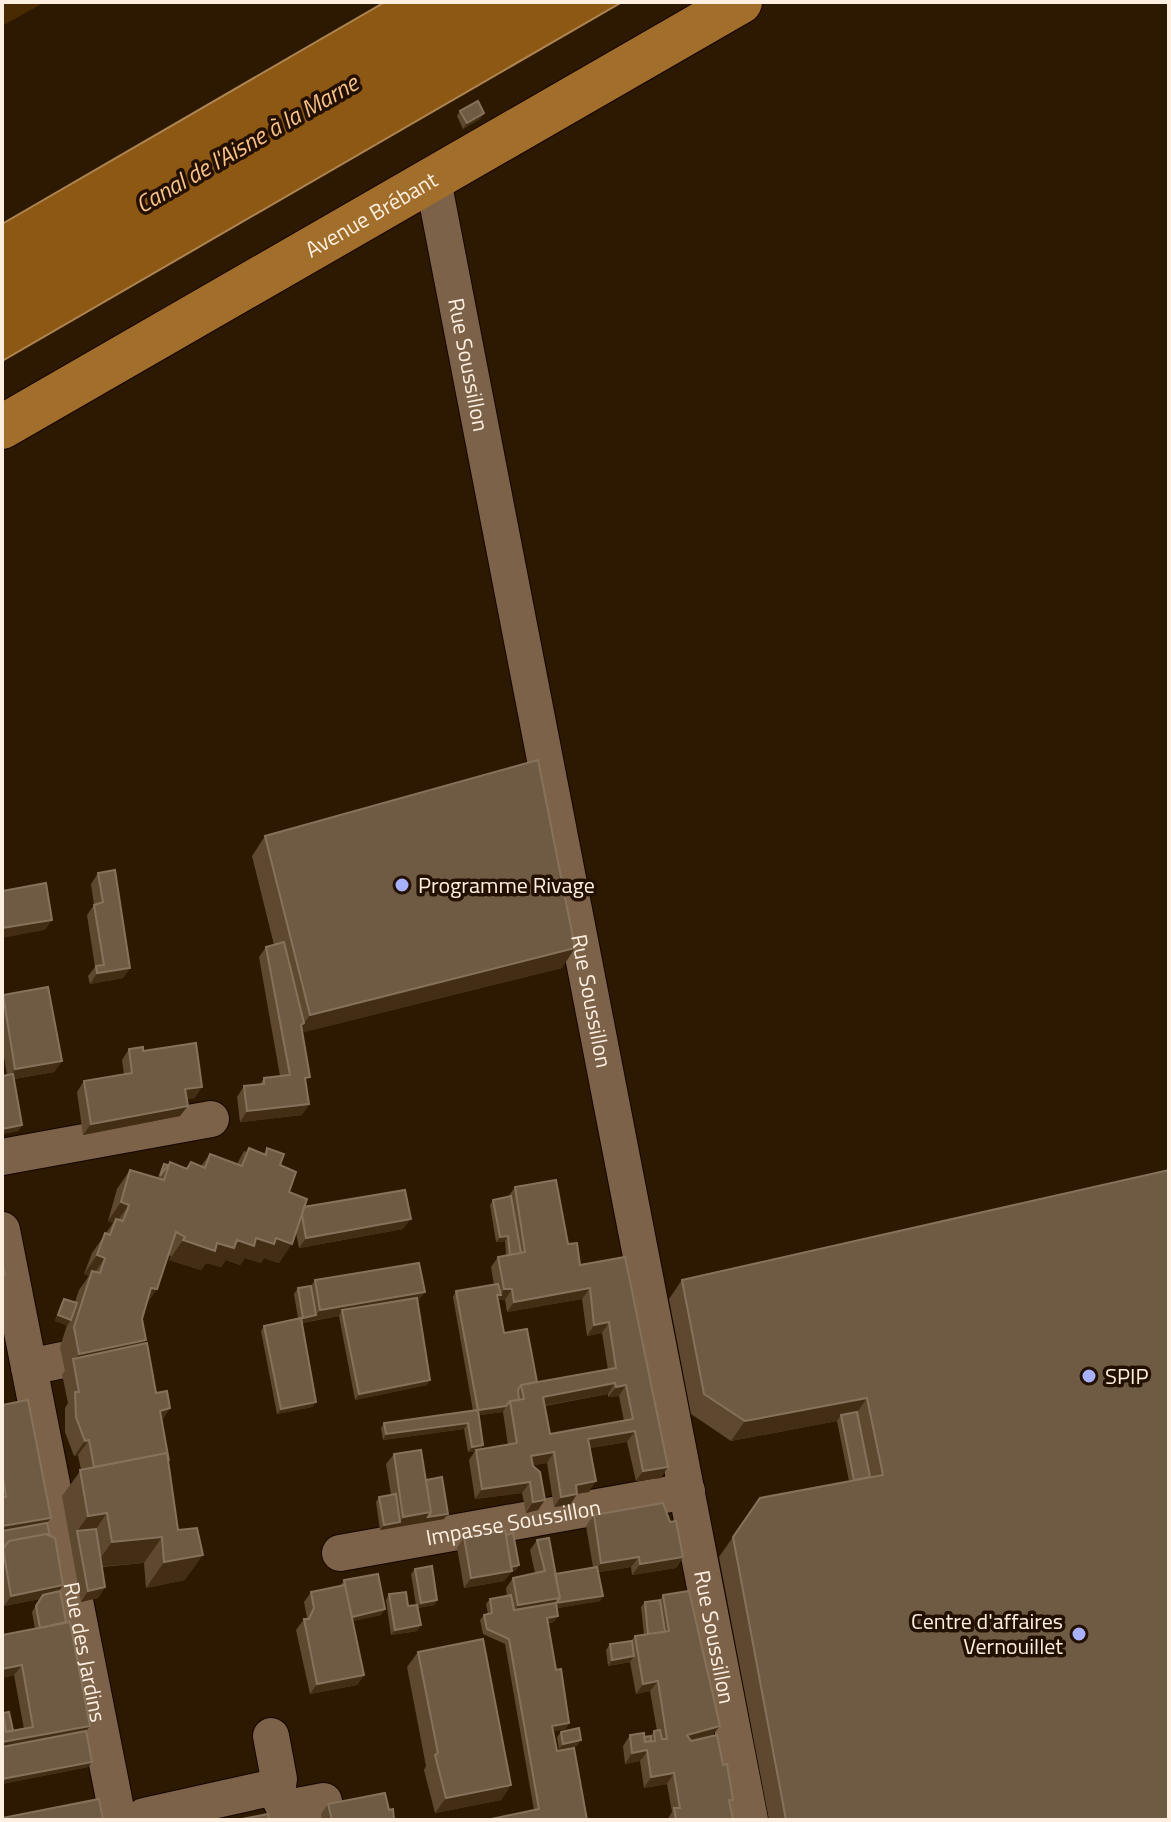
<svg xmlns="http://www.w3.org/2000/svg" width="1171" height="1822" font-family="'Titillium Web',sans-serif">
<rect width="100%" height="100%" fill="#2d1901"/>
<path fill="#4a2b01" d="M2,2H45L2,26Z"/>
<path fill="#8c5813" stroke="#ae8551" stroke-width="2" d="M385,2H622L2,361V224Z"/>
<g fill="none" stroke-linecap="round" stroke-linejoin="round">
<g stroke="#150400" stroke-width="38">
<g id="minor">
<path id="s1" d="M433,180L750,1820"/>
<path d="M2,1157L211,1119"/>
<path id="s2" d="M2,1230L116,1809L124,1820"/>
<path d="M29,1367L63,1360"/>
<path id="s3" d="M340,1553L687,1491"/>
<path d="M271,1736L279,1779L277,1793"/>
<path d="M287,1808L324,1801"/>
<path d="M139,1820L144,1816L266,1789L277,1793L290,1820"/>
</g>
</g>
<g stroke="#150400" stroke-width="46">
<g id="major">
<path id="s4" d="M2,427L740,2"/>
</g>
</g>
<use href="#minor" stroke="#7b6248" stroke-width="36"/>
<use href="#major" stroke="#a16f2b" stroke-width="44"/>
</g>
<path fill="#5e4930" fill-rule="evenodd" d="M460,111L484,113L480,119L463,129L457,116Z
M265,836L562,968L303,1032L306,1083L309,1104L302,1115L240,1122L237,1097L244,1086L260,1084L264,1078L280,1076L259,957L266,947L274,945L252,856Z
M98,873L130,968L123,978L90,984L88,976L95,967L87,915L94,905L91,884Z
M3,995L62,1061L54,1072L14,1079L22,1125L18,1131L2,1134V1076L7,1075L2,1045Z
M129,1049L143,1051L195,1098L186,1099L180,1116L83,1135L77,1092L84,1081L124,1074L122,1060Z
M249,1148L264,1154L267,1148L280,1165L289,1192L304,1207L403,1229L299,1248L296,1233L279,1263L264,1258L261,1263L245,1258L240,1265L226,1260L221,1267L206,1263L201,1270L169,1260L171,1256L168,1255L157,1289L146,1304L142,1319L146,1340L143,1344L156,1393L170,1408L162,1420L185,1580L146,1588L144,1563L102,1567L105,1587L98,1598L81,1602L62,1496L81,1470L78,1455L74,1456L65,1432V1408L68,1403L62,1374L65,1371L60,1347L67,1325L55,1321L61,1304L64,1299L75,1302L79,1290L89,1276L84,1274L92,1253L113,1223L108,1221L117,1189L130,1170L158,1178L161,1169L164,1164L168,1165L170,1162L186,1168L191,1162L201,1166L210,1154L237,1164L244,1151L247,1152Z
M1169,1170V1820H769L719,1557L760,1498L849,1481L837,1421L731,1441L691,1414L669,1299L682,1280Z
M515,1187L568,1244L580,1265L625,1257L661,1478L636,1481L627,1442L590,1448L589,1492L577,1494L570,1505L554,1507L547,1463L533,1465L538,1510L526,1513L522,1493L475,1499L469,1460L475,1451L468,1452L464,1429L383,1440L381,1428L384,1423L473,1411L453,1297L456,1291L494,1285L491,1267L498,1257L506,1255L505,1241L496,1242L490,1205L493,1200L508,1197ZM582,1299L587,1336L602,1333L608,1370L537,1382L504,1333L498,1300H505L507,1312ZM608,1394V1397L619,1396L624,1421L550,1434L545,1406ZM503,1412L508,1445L481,1449L483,1445L478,1415Z
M315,1280L418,1302L427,1385L355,1400L339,1316L302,1323L316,1402L312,1407L277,1414L261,1331L264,1326L298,1318L294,1294L298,1288L311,1286Z
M2,1405L47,1523L63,1585L59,1591L90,1726L86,1731L92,1762L88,1767L2,1784L3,1713L13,1730L24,1729L14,1675L2,1678V1635L35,1629L32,1612L40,1599L4,1606L2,1597Z
M394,1454L426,1480L444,1519L380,1530L376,1502L379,1497L391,1495L386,1464Z
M594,1515L683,1557L676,1568L632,1575L631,1567L599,1572L603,1596L600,1601L557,1608L554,1622L548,1623L566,1729L553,1731L557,1751L587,1820H490L534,1810L505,1644L483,1634L480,1620L484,1615L488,1614L486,1604L490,1599L507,1596L506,1588L513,1578L535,1573L530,1550L537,1540L555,1574L593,1567L586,1526Z
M506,1535L519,1565L515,1571H512L504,1581L464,1588L457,1548L464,1537Z
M415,1569L437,1600L434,1605L417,1608V1631L391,1635L386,1600L389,1594L408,1606L416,1605L411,1574Z
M344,1580L385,1609L381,1615L352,1621L364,1675L357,1685L310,1694L296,1630L304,1619L307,1618L304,1602L311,1592L340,1586Z
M663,1595L713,1736L733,1820H667L672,1812L667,1784L644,1788L640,1761L625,1764L623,1746L630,1735L644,1737L651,1736L654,1731H657L650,1691L636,1694L630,1662L608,1666L606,1650L610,1644L631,1641L635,1636L644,1635L641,1607L645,1602L660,1600Z
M418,1652L511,1785L501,1800L435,1813L424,1770L426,1766L407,1667Z
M561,1732L577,1746L559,1749L557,1737Z
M328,1804L389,1810L394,1820H322L321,1814Z"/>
<path fill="#432e15" d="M484,113L480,119L463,129L467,123Z
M52,920L45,930L2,938V928Z
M575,948L562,968L297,1034L301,1025L304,1023L310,1015Z
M130,968L123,978L90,984L97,973Z
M62,1061L54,1072L8,1080L15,1069Z
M202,1087L195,1098L177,1100L185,1089Z
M309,1104L302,1115L240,1122L247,1111Z
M188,1106L180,1116L83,1135L91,1124Z
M22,1125L18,1131L2,1134V1129Z
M121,1202L129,1205L115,1224L116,1219L113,1223L108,1221Z
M411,1219L403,1229L299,1248L306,1238Z
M508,1236L505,1241L496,1242L500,1237Z
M256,1238H276L292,1244L279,1263L264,1258L261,1263L245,1258L240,1265L226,1260L221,1267L206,1263L201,1270L169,1260L183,1240L217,1243Z
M97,1255L105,1258L92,1277V1271L89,1276L84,1274Z
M151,1288L157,1289L143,1308Z
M590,1288L582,1299L507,1312L514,1302Z
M504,1289H512L505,1300H493L497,1295H501Z
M425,1292L417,1303L342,1310L339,1316L299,1323L303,1318L316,1315L320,1310Z
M58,1315L71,1320L67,1326L55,1321Z
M609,1322L602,1333L587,1336L594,1325Z
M146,1340L133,1359L74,1362L79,1354Z
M430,1380L427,1385L355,1400L359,1394Z
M615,1383L608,1394L536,1407L543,1397Z
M626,1385L619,1396L608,1397L616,1387Z
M867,1398L854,1417L841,1415L837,1421L731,1441L745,1421Z
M316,1402L312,1407L277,1414L281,1409Z
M506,1406L503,1412L474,1416L478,1410Z
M170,1408L159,1423L160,1411Z
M468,1423L464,1429L383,1440L386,1434Z
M635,1431L627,1442L580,1450L588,1439Z
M89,1440L78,1455L74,1456L85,1441Z
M483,1445L479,1451L468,1452L472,1447Z
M554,1452L547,1463L524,1467L531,1456Z
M668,1467L661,1478L636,1481L643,1471Z
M596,1481L589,1492L569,1495L576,1485Z
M530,1482L522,1493L475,1499L482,1489Z
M577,1494L570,1505L554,1507L561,1497Z
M545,1500L538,1510L526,1513L533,1502Z
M431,1512L448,1514L444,1519L380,1530L384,1525L400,1522L403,1517Z
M107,1513L89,1539L77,1531L88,1516Z
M51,1518L43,1528L2,1535V1526Z
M162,1537L144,1563L94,1567L112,1542Z
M203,1555L185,1580L146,1588L164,1562Z
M639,1557L631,1567L594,1573L601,1563Z
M683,1557L676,1568L632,1575L640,1564Z
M519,1565L515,1571H512L504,1581L464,1588L471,1578Z
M63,1585L56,1596L4,1606L11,1596Z
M105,1587L98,1598L81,1602L88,1591Z
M603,1596L600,1601L552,1609L556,1603Z
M560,1598L552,1609L510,1615L518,1605Z
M437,1600L434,1605L417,1608L421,1603Z
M385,1609L381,1615L348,1622L352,1617Z
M558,1616L554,1622L543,1623L547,1618Z
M421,1625L417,1631L391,1635L395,1630Z
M634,1656L630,1662L608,1666L612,1660Z
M22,1665L14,1675L2,1678V1669Z
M364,1675L357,1685L310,1694L317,1684Z
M658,1681L650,1691L636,1694L643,1684Z
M569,1723L566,1729L549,1732L552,1726Z
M90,1726L82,1737L2,1751V1742Z
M720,1726L712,1736L680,1746L687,1735Z
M581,1740L577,1746L559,1749L563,1744Z
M652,1746L640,1761L625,1764L632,1753Z
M92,1762L88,1767L2,1784V1779Z
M674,1773L667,1784L644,1788L651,1777Z
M511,1785L501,1800L435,1813L446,1798Z"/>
<path fill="#6f5a43" stroke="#86725c" stroke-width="2" fill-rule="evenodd" d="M478,101L484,113L467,123L460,111Z
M538,760L575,948L310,1015L265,836Z
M115,870L130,968L97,973L96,966L104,965L94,905L103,902L98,873Z
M46,883L52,920L2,928V891Z
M284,942L304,1023L301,1025L310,1077L305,1078L309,1104L247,1111L244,1086L264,1084V1078L290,1075L266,947Z
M48,987L62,1061L15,1069L3,995Z
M196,1043L202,1087L185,1089L188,1106L91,1124L84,1081L132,1073L129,1049L143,1047V1051Z
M13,1074L22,1125L2,1129V1076Z
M249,1148L266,1155L267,1148L284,1154L280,1165L296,1172L289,1192L307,1199L292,1244L276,1238L274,1244L256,1238L254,1246L237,1240L234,1248L217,1243L215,1251L183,1240L185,1237L176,1232L157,1289L151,1288L142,1319L146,1340L79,1354L74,1327L92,1271L100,1273L105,1258L97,1255L105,1233L110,1235L116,1219L123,1221L129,1205L121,1202L130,1170L164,1180L170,1162L187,1169L191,1162L205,1168L210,1154L242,1166Z
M164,1164L168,1165L160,1176Z
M1169,1170V1820H786L733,1537L760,1498L883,1475L867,1398L745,1421L704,1394L682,1280Z
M556,1180L568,1244L577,1243L580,1265L625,1257L668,1467L643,1471L635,1431L588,1439L596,1481L576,1485L577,1494L561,1497L554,1452L531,1456L533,1466L540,1472L545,1500L533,1502L530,1482L482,1489L476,1450L517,1443L510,1401L524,1399L521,1385L616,1368L609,1322L594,1325L590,1288L514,1302L512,1289H504L498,1257L525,1252L515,1187ZM615,1383L616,1387L626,1385L633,1419L550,1434L543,1397Z
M405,1190L411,1219L306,1238L302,1215L304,1207Z
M511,1196L521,1253L510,1255L508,1236L500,1237L493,1200Z
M2,1260L5,1275L2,1276Z
M419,1263L425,1292L320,1310L315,1280Z
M498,1284L501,1295H497L504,1333L527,1329L537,1382L521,1385L518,1390L519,1400L510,1401L506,1406L478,1410L456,1291Z
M311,1286L316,1315L303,1318L298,1288Z
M417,1298L430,1380L359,1394L342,1310Z
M64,1299L77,1303L71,1320L58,1315Z
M301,1318L316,1402L281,1409L264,1326Z
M147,1343L156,1393L167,1391L170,1408L160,1411L169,1461L167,1453L94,1467L89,1440L85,1441L76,1417L75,1392H79L73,1359Z
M28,1400L51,1518L2,1526V1497H6L2,1472V1405Z
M478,1410L483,1445L472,1447L468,1423L386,1434L384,1423Z
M857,1412L870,1477L854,1480L841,1415Z
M421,1450L431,1512L403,1517L394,1454Z
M167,1453L178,1530L197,1528L203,1555L164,1562L162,1537L112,1542L107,1513L88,1516L80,1470Z
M442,1477L448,1514L428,1517L431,1512L426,1480Z
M396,1494L400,1522L384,1525L379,1497Z
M663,1503L670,1522L676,1521L683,1557L640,1564L639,1557L601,1563L594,1515Z
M47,1523L50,1536L46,1534L9,1541L2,1549V1531Z
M96,1529L105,1587L88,1591L77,1531Z
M505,1530L512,1571L471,1578L464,1537Z
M513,1533L519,1565L511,1567L506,1535Z
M46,1534L55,1538L63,1585L11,1596L3,1549L9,1541Z
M549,1538L560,1598L518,1605L513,1578L545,1571L537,1540Z
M432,1566L437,1600L421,1603L415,1569Z
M597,1567L603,1596L556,1603L560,1598L555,1574Z
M378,1574L385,1609L352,1617L344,1580Z
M345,1585L364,1675L317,1684L304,1619H309L314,1608L311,1592Z
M60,1591L66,1622L40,1628L36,1606L43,1595Z
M689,1591L720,1726L687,1735L691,1741L717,1735L723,1765L727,1764L733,1800H729L733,1820H676L674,1808H680L674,1773L651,1777L647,1750L632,1753L630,1735L644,1733L645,1742L655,1741L654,1731L660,1730L662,1739H667L658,1681L643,1684L635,1636L669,1631L663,1595Z
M406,1592L408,1606L417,1605L421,1625L395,1630L389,1594Z
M511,1595L514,1610L556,1603L558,1616L547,1618L556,1670L561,1669L569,1723L552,1726L557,1751L574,1748L587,1820H491V1819L539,1809L509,1639L487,1629L484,1615L492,1613L490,1599Z
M660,1600L665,1632L648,1634L645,1602Z
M70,1622L90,1726L2,1742V1710L6,1732L33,1727L22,1665L2,1669V1635Z
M483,1639L511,1785L446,1798L435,1755L438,1753L418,1652Z
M632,1641L634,1656L612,1660L610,1644Z
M9,1712L13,1730L6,1732L3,1713Z
M579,1728L581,1740L563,1744L561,1732Z
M86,1731L92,1762L2,1779V1747Z
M651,1736V1741L645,1742L644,1737Z
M385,1793L389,1810L393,1809L394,1820H332L328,1804Z
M99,1799L103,1820H2V1818Z
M268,1814L269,1820H237Z"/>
<g fill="#a7b1fc" stroke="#231000" stroke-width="3">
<circle cx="402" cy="885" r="8"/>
<circle cx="1089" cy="1376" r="8"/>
<circle cx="1079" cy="1634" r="8"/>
</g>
<g text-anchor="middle" stroke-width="7" stroke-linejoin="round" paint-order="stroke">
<g font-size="22" fill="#feefe1" stroke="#231000">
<text dy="8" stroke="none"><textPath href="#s4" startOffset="426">Avenue Brébant</textPath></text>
<text dy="8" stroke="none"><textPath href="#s1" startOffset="188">Rue Soussillon</textPath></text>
<text dy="8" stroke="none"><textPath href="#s1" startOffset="836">Rue Soussillon</textPath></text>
<text dy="8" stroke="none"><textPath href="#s3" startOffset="176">Impasse Soussillon</textPath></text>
<text dy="8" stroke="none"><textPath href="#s1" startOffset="1484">Rue Soussillon</textPath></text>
<text dy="8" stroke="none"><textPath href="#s2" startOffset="430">Rue des Jardins</textPath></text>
</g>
<g font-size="22" fill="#feefe1" stroke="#231000" text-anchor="start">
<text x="418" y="893">Programme Rivage</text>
<text x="1105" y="1384">SPIP</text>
<text x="1063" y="1629" text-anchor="end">Centre d'affaires<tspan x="1063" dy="25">Vernouillet</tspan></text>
</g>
<g font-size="24" font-style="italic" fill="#f7c187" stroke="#231000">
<text transform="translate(247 144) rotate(-30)" y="8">Canal de l'Aisne à la Marne</text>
</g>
</g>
<rect width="1171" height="1822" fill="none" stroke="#feefe1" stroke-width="8"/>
</svg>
